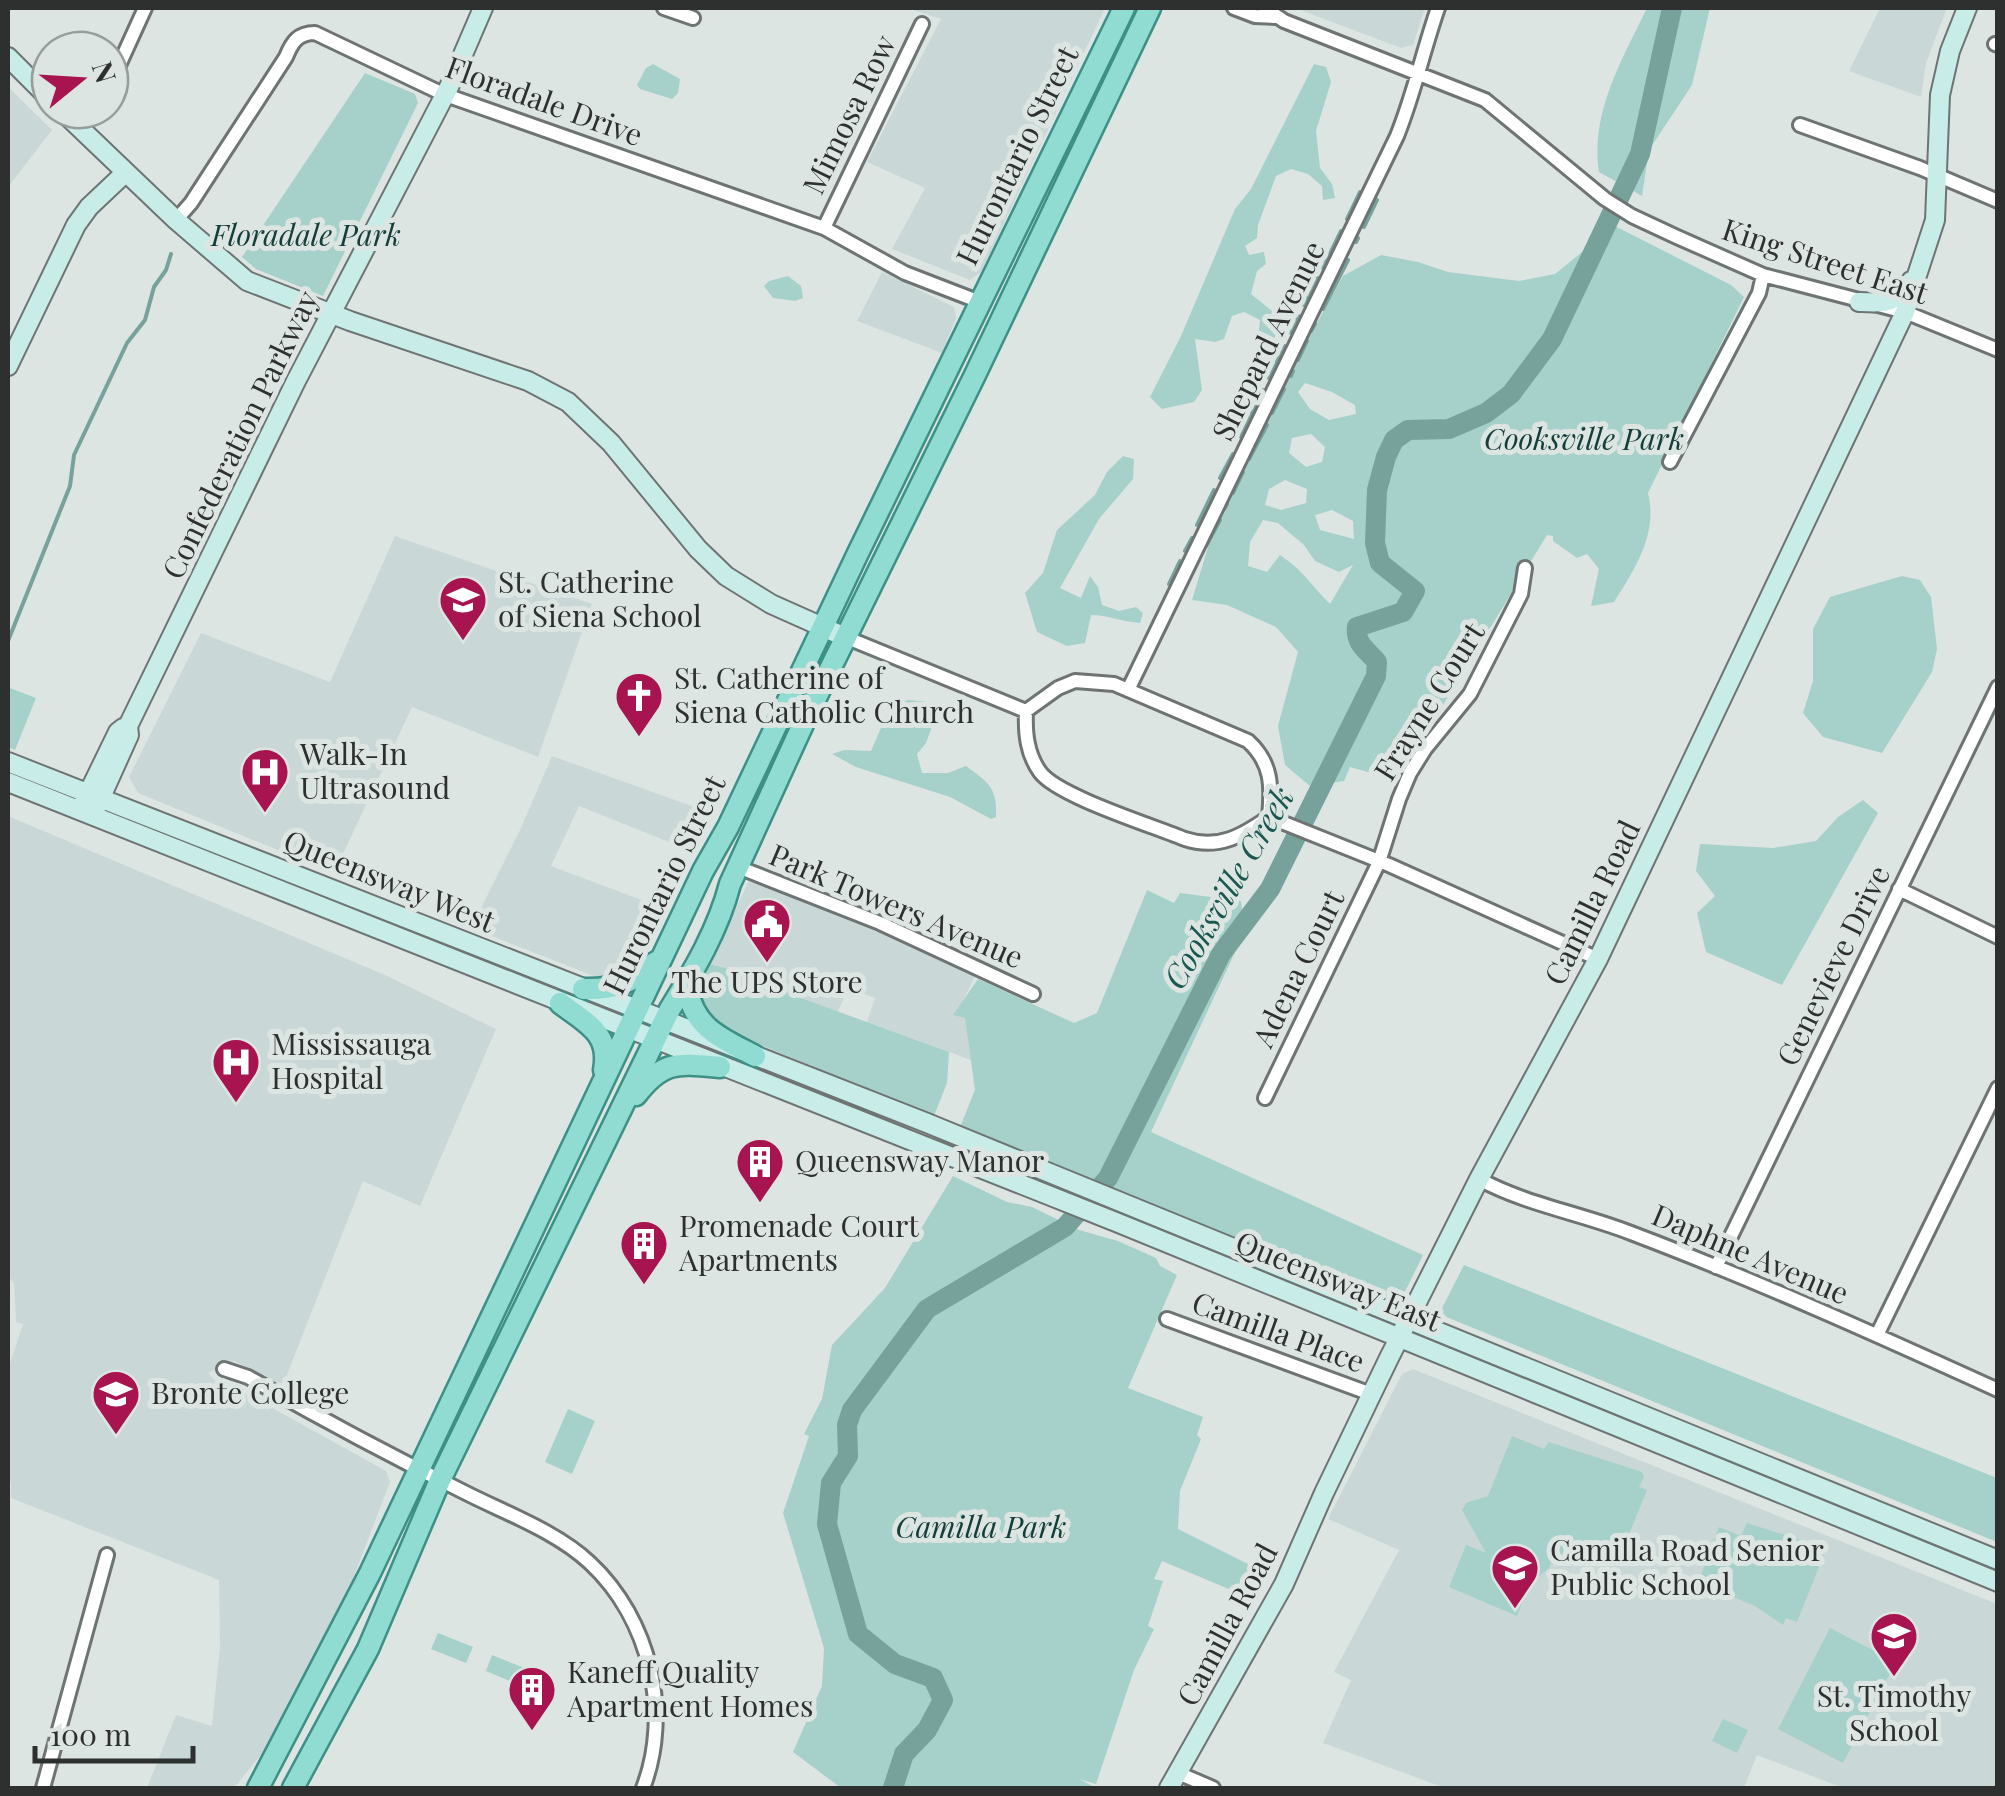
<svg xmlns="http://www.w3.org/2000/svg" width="2005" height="1796" font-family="'Playfair Display',serif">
<rect width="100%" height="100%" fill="#dde5e3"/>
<path fill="#c9d8d6" d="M907,8H1105L981,272L970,280L892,249L925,188L867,162L941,19Z
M1295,8H1425L1413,45L1401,48Z
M1880,8H1947L1926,63L1921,97L1849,71Z
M8,87L52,130L8,187Z
M882,272L954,307L956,318L942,353L857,321Z
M395,536L592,604L538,757L412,707L334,873L138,793L129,777L201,633L330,682Z
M552,756L714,814L694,852L579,806L551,866L663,908L634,971L609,982L471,928L520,830Z
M8,816L385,975L496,1029L420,1206L363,1181L283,1385L234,1361L208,1373L227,1394L242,1391L386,1471L390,1482L346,1597L308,1677L271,1742L234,1788H147L176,1715L212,1726L220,1646L219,1580L11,1498V1482L8,1480V1369L23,1324L16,1322L14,1283L8,1276Z
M751,877L973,971L974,978L957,1013L965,1016L971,1060L867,1022L875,998L848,988L838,1012L790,994L750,974L709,964Z
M1413,1369L1997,1604V1788H1843L1757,1755L1744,1788H1445L1323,1743L1351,1680L1334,1672L1399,1550L1328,1519L1402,1374Z"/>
<path fill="#a6d0ca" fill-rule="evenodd" d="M1647,8H1710L1692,85L1649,150L1642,196L1599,172C1590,113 1622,60 1647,8Z
M653,64L680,79L678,93L672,99L640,89L637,85L646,68Z
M1314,64L1326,67L1331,82L1316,131L1320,168L1332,184L1335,198L1323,200L1322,186L1308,174L1291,169L1276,176L1258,225L1257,238L1245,246L1249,255L1264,252L1266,264L1257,271L1251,294L1278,316L1279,327L1272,344L1258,339L1260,320L1244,312L1232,316L1224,339L1215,342L1195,339L1202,390L1194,402L1162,409L1150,397L1181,336L1235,209L1251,189Z
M365,73L415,94L418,103L323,296L256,269L242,257Z
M1601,219L1731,285L1744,297L1648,493C1658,533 1636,568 1614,602L1591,606L1599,569L1587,554L1577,558L1553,541V536L1547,535L1397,780L1350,767L1344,781L1310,786L1285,765L1278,726L1298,652L1276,627L1227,605L1192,600L1209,544L1309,337L1343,276L1381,255L1418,262L1448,272L1519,281L1555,274L1587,248ZM1305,383L1332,392L1355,405L1356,414L1329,420L1310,409L1298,392ZM1311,434L1325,447L1322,462L1306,467L1289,453L1292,438ZM1285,480L1307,489L1306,503L1281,510L1265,505L1269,489ZM1332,510L1353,521L1354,539L1320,530L1315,515ZM1263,520L1278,523L1304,545L1315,561L1339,572L1353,565L1330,604C1310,584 1305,572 1280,555L1267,572L1248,566L1250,542Z
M788,276L801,286L803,298L795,301L773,298L764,286L769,281Z
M1123,456L1134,459L1133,479L1099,519L1060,588L1081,598L1090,576L1098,587L1102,605L1119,611L1136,607L1143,613L1140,623C1122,622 1108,615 1091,615L1085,643L1067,646L1037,632L1025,593L1043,573L1057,530L1095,495L1107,472Z
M1902,576L1920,580L1931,597L1937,649L1932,672L1882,753L1823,737L1803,713L1813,681V629L1830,597Z
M10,688L36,698L15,750L8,747V695Z
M908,700L928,702L937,713L926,743L917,754L922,773H948L966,766C989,783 997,787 996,817L991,819L950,797L856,767L832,754L844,750L871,751L890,707Z
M1863,800L1878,813L1782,985L1706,952L1697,913L1715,896L1696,871L1700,844L1773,848L1816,841L1838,817Z
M1147,890L1174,903L1180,893L1241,901L1245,931L1151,1132L1423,1255L1396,1310L958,1132L975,1090L965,1018L953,1015L978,979L1074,1023L1097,1013Z
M709,964L750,974L790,994L949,1052L947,1083L934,1116L844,1083L812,1066L724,1030L703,1009L701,984Z
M953,1176L1007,1202L1032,1207L1079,1230L1118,1241L1156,1258L1160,1266L1177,1275L1128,1388L1203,1417L1197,1435L1201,1439L1180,1491L1178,1529L1266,1573L1255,1600L1162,1561L1154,1579L1163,1581L1148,1626L1154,1629L1134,1670L1096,1784L1079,1779L1096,1788H841L793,1752L822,1686L824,1648L783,1513L809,1436L804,1434L822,1399L832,1345L885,1288Z
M1464,1265L1997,1478V1542L1439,1314Z
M568,1409L595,1421L572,1474L545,1462Z
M1512,1436L1544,1449L1549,1442L1642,1472L1644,1477L1639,1487L1647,1490L1623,1549L1607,1543L1595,1565L1572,1560L1558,1552L1549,1568L1529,1585L1517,1616L1449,1587L1466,1545L1486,1553L1462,1510L1466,1503L1488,1496Z
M1747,1523L1820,1546L1821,1550L1814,1564L1819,1567L1797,1622L1786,1618L1783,1625L1755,1606L1698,1583L1719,1527L1741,1536Z
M1830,1628L1896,1662L1843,1763L1778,1729Z
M438,1633L473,1647L466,1663L431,1649Z
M492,1655L527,1669L520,1685L486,1671Z
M1723,1719L1748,1730L1737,1753L1712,1741Z"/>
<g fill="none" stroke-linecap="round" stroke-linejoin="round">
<path stroke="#76a29b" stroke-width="4" d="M1347,219L1360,192
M1364,227L1377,200
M1356,242L1358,238
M1323,268L1341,231
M1304,305L1318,278
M1323,309L1348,260
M1311,331L1315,324
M1291,333L1299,316
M1298,360L1307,341
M1291,376L1293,371
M1269,378L1285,346
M1272,413L1284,389
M1241,437L1263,390
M1249,459L1267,425
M1220,478L1233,454
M1233,493L1243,472
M1224,509L1227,504
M1197,525L1214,490
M1206,546L1220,520
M1185,551L1192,538
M1169,584L1180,561
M8,641L70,486L74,455L127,343L145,320L154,287L166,270L171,254"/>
<path stroke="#76a29b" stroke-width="20" d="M893,1788L904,1754L927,1730L943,1700L933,1678L895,1664L858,1634L827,1524L831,1483L848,1456L847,1425L852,1410L927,1309L1065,1227L1108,1178L1221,954L1270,889L1376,676L1377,662C1367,650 1355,644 1357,627L1403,612L1415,591L1380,563L1375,543L1377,490L1386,457L1394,440L1408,430L1449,429L1486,413L1511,394L1552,339L1640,154L1672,8"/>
<g stroke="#6e7473" stroke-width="18">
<path id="street" d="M664,8L693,18
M1234,8L1255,16L1275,17
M1265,8L1284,21L1485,100L1605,199L1632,216L1677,237L1763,275L1905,312L1998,350
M1995,44L1998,45
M110,85L145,8
M74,123L89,110
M1800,125L1920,168L1998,201
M176,220L191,203L286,57C292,42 298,33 315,33L443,94L824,228L905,273L980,302
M824,228L922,24
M1670,462L1759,293L1763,275
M845,637L1026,711
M1075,681L1114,684L1248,741C1272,763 1272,786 1269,817C1242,836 1218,850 1185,839C1154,826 1057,796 1040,772C1027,754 1025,733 1026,711L1058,688Z
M1128,690L1397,136C1414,94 1423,51 1438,8
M1269,817L1389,865L1598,959
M738,867L880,923L1033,994
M1899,889L1998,937
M1265,1098L1379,862L1399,799L1410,773L1425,749L1470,694L1521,594L1525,568
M1479,1179C1527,1205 1580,1213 1631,1233C1755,1280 1877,1335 1998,1390
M1716,1267L1998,687
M1167,1319L1371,1394
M1877,1335L1998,1088
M224,1369L248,1377C318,1417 391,1456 464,1492C505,1513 556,1531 590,1563C650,1619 672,1713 643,1788
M1178,1773L1213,1788
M43,1788L107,1555"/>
</g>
<g stroke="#6e7473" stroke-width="22">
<path id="secondary" d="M8,57L50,99
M61,110L176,220L247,281L350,321L528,381L568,402L611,443L698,549L726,576L771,604L845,637
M1859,302C1884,303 1897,304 1911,281
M8,366L76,225L89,207L125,173
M8,762L927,1123L1998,1560
M8,782L1116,1222L1998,1582
M84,802L118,732L123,728
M97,806L129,735L128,726L296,381L449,87L483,8
M1169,1788L1284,1584L1324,1493L1389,1358L1479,1179L1598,959L1905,312L1935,220L1940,95L1950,51L1967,8"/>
</g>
<g stroke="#3d9085" stroke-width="25">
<path id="primary" d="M693,978L688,991C695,1029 723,1039 755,1056
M583,989C616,990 631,983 656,962
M560,1003C586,1023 611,1033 604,1070
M636,1095C663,1060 678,1063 720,1067
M258,1788L370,1573L703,871L728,827L858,553L1124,8
M293,1788L368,1649L440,1480L670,1009C694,970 718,930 730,884L804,722L974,377L1150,8"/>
</g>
<use href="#street" stroke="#fff" stroke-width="12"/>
<use href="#secondary" stroke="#c8ede8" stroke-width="18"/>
<use href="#primary" stroke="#90dbd2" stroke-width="20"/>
</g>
<defs>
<g id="school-pin" transform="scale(2.5)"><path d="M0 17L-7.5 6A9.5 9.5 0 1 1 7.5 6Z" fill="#a71450" stroke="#dde5e3"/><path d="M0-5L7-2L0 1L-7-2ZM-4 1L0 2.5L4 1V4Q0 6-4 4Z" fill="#fff"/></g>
<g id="church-pin" transform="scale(2.5)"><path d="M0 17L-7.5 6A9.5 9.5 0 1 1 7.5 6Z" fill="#a71450" stroke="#dde5e3"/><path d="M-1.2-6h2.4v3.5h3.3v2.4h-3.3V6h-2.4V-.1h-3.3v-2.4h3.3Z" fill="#fff"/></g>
<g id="hospital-pin" transform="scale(2.5)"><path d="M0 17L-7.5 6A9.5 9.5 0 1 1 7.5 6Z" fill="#a71450" stroke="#dde5e3"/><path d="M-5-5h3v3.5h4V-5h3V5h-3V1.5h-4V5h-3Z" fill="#fff"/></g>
<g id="civic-pin" transform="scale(2.5)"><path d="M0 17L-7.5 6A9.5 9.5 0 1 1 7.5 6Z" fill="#a71450" stroke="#dde5e3"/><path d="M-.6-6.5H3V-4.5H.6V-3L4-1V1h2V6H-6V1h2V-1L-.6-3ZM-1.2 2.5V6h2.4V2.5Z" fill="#fff"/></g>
<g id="building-pin" transform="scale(2.5)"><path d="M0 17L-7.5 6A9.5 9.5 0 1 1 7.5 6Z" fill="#a71450" stroke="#dde5e3"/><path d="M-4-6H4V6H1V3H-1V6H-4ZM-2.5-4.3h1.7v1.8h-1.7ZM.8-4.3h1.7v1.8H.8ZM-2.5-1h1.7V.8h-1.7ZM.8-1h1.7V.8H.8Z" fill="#fff"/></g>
</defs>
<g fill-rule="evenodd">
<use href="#school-pin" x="463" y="600"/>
<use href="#church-pin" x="639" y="696"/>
<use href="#hospital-pin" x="265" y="772"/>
<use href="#civic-pin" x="767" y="922"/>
<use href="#hospital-pin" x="236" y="1062"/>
<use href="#building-pin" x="760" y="1162"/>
<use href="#building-pin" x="644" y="1244"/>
<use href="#school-pin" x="116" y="1394"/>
<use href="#school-pin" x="1515" y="1568"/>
<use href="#school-pin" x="1894" y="1636"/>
<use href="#building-pin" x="532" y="1690"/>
</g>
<g text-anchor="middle" stroke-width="10" stroke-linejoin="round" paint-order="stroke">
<g font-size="30" fill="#2d302f" stroke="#dde5e3">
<text transform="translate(544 102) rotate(20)" y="10">Floradale Drive</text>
<text transform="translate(850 115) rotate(-64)" y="10">Mimosa Row</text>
<text transform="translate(1018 156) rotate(-64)" y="10">Hurontario Street</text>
<text transform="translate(1825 262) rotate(18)" y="10">King Street East</text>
<text transform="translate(1269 341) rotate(-64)" y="10">Shepard Avenue</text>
<text transform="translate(241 435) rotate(-64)" y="10">Confederation Parkway</text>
<text transform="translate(1430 702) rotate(-58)" y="10">Frayne Court</text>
<text transform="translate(389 882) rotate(22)" y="10">Queensway West</text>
<text transform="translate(665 885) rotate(-64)" y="10">Hurontario Street</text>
<text transform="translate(1593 903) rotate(-64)" y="10">Camilla Road</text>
<text transform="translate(896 907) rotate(23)" y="10">Park Towers Avenue</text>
<text transform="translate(1834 966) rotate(-64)" y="10">Genevieve Drive</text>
<text transform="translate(1299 969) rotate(-64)" y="10">Adena Court</text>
<text transform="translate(1750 1255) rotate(23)" y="10">Daphne Avenue</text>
<text transform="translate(1338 1282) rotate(22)" y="10">Queensway East</text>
<text transform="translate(1278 1333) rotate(20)" y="10">Camilla Place</text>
<text transform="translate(1228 1625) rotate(-62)" y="10">Camilla Road</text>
</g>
<g font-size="30" font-style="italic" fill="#143e39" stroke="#dde5e3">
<text x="306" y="246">Floradale Park</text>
<text x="1584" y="450">Cooksville Park</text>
<text x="981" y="1538">Camilla Park</text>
</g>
<g font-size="30" fill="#2d302f" stroke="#dde5e3" text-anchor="start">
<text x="498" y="593">St. Catherine<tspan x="498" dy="34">of Siena School</tspan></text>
<text x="674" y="689">St. Catherine of<tspan x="674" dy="34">Siena Catholic Church</tspan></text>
<text x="300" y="765">Walk-In<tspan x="300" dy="34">Ultrasound</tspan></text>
<text x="767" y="993" text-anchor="middle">The UPS Store</text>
<text x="271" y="1055">Mississauga<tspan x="271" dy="34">Hospital</tspan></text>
<text x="795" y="1172">Queensway Manor</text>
<text x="679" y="1237">Promenade Court<tspan x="679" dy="34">Apartments</tspan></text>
<text x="151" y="1404">Bronte College</text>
<text x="1550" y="1561">Camilla Road Senior<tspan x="1550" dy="34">Public School</tspan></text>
<text x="567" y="1683">Kaneff Quality<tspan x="567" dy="34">Apartment Homes</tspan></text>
<text x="1894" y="1707" text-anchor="middle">St. Timothy<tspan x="1894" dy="34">School</tspan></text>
</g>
<g font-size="32" font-style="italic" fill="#195750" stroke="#dde5e3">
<text transform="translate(1229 888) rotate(-60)" y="11">Cooksville Creek</text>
</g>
</g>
<rect width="2005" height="1796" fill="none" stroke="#2d302f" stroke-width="20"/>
<g transform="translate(80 80) rotate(72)"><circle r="48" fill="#dde5e3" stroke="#979d9b" stroke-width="2.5"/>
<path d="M0-8L18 38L0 25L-18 38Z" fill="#a71450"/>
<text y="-15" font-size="28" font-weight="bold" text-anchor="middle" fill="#2d302f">N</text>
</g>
<path d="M35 1746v15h158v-15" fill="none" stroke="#2d302f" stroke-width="5"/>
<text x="50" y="1746" font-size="30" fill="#2d302f" stroke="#dde5e3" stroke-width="8" paint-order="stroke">100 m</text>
</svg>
